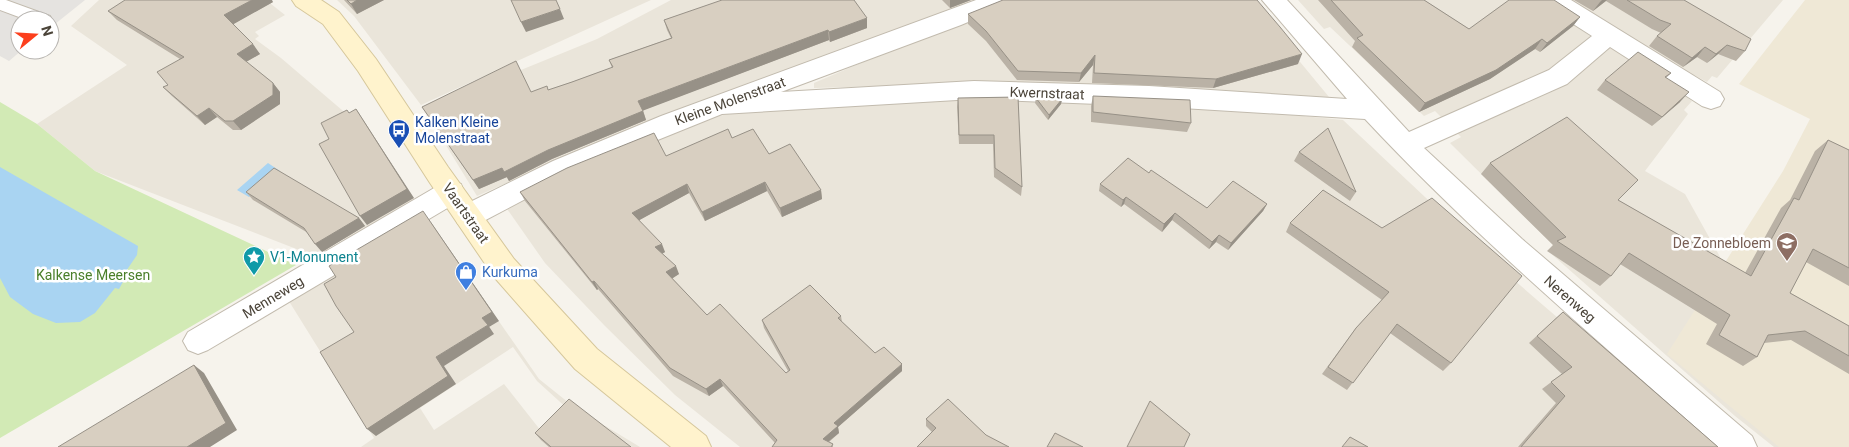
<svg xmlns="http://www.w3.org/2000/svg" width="1849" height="447" font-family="Roboto,sans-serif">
<rect width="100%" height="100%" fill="#f6f3ec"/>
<path fill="#eae5da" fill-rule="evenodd" d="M99,0H266L285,15L255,32L259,36L255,39L281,58L356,122L363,119L417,203L539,379L574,407L640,447H361L374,438L287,298L348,241L340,237L323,254L317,257L95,171L37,124L127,65L71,26ZM513,347L537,381L570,411L545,436L504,384L434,430L420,408Z
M337,0H651L421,105L354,16Z
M671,0H974L833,58L660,116L477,196L428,116L504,77L597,39Z
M1008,0H1249L1329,97L1315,102L1223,90L1026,82L814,88V83Z
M1298,0H1783L1717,78L1712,76L1707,82L1694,75L1676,90L1692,101L1684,110L1688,114L1645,171L1685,194L1826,447H1774L1735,416L1548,251L1555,247L1453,146L1450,143L1461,137L1435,111L1424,116L1330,27L1324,29Z
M1015,98H1121L1343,120L1507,274L1708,447H740L675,395L604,325L545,263L505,206L696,122L739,111L910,101Z"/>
<path fill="#efe8d6" d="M1805,0H1849V447H1779L1667,354L1783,171L1810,119L1739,84Z"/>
<path fill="#d2eab5" d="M0,102L37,124L95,171L296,265L0,438Z"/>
<path fill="#e5e3e0" d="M0,0H85L50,28V20H20V50H22L9,61L0,56Z"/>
<path fill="#a9d4f2" d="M268,163L280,171L249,197L237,190Z
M0,167L138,246L137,255L122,277L124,280L119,289L115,288L95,313L80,322L56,323L33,314L10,297L0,278Z"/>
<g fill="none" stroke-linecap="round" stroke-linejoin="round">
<g stroke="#c2bbae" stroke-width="2">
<path id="lane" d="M0,0H6L50,16L52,20L50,24V20H27L0,10Z"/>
</g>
<g stroke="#c2bbae" stroke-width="2">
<path id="street" d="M976,0H1010L1006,6L961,25L781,92L974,81L1149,86L1347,99L1262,0H1287L1409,132L1549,70L1592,36L1545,6L1541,0H1571L1720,92L1724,99L1720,106L1711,109L1702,106L1610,47L1567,84L1424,148L1522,239L1752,436L1757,447H1718C1598,340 1475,237 1365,119L1149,106L974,99L722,114L571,175L478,224L468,227L458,224L454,216L458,208L553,161L661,116Z
M451,181L461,184L464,192L461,200L208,350L198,354L188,350L183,341L188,332L441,184Z"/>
</g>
<g stroke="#d6c79b" stroke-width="2">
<path id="secondary" d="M292,0H321L339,12L376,59L448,167L514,259L597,349L706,436L711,447H671L575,369L494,277L430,183L358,71L323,24L296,6Z"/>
</g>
<use href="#lane" fill="#fff" fill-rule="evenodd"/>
<use href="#street" fill="#fff" fill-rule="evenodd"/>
<use href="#secondary" fill="#fff3cd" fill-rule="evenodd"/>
</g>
<path fill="#bab2a6" d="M344,0H384L357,14Z
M942,0H971L950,8Z
M1318,0H1424L1469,29L1580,17L1573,26L1540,52L1535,49L1490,79L1419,112L1352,47L1355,41Z
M1574,0H1684L1745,51L1736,61L1718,54L1707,63L1697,57L1683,67L1649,46L1657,36L1661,33L1652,29L1606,1L1593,11Z
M273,2L233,24L260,54L246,62L273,83L280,92V104L241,130H233L217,117L205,125L172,96L163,87L168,85L180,59L117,20L108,11Z
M968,14L1298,64L1213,88L1092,83L1093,65L1079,82L1017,80L986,41L968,24Z
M664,20L867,28L830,42L829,40L643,110L646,120L552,159L509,181L507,177L479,189L422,107L531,92L549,90L612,68L609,60L671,38L667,30Z
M1671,73L1666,78L1680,102L1652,126L1597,90L1605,80Z
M1093,96L1191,123L1187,132L1091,122V106Z
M1018,97L1022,187L1021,196L994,177L993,144H959L957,107L958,98Z
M1036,98L1062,99L1061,104L1048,120L1035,103Z
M732,138L769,154L821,190L822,199L782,217L767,191L705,221L689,193L639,220L665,252L662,254L679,274L672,278L707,315L786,373L788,371L764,328L762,320L841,316L842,322L875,353L902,371L838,427L839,433L829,442L833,444V447H772L775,443L723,386L709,396L673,376L598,289L597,290L525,201L520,192L666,156Z
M1828,140L1849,150V286L1806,262L1790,293L1849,326V374L1791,340L1764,343L1757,357L1743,366L1706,344L1717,324L1620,264L1611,276L1600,286L1547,251L1553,245L1481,174L1490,163L1618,200L1745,273L1781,208L1790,200L1815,151Z
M1299,152L1356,192L1350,201L1294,161Z
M1149,173L1207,208L1267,204L1263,211L1228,250L1216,242L1209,249L1172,220L1162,232L1124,204L1121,207L1099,191L1100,184Z
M1323,190L1451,363L1443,371L1390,333L1347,390L1322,374L1356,328L1382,300L1286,232L1290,223Z
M246,192L359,218L365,226L322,252L308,233L253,200Z
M1563,312L1718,447H1518L1556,403L1542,389L1562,374L1529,343Z
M926,419L986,435L932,432L926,426Z
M535,433L631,447H549L541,440Z"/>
<path fill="#979187" d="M252,0H272L273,2L232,25L224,15Z
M357,0H384L357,14L351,4Z
M950,0H971L950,8Z
M1602,0H1607L1593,11L1600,2Z
M560,9L564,19L526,32L521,22Z
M1580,17L1573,26L1540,52L1547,43Z
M867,18V28L830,42L829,32Z
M828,30L829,40L642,111L638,101Z
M1542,39L1535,49L1490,79L1419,112L1425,103Z
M253,44L260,54L244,63L237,54Z
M1727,45L1718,54L1707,63L1716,54Z
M1705,47L1697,57L1683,67L1692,58Z
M1302,54L1298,64L1213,88L1216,79Z
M1095,55L1093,65L1079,82L1081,73Z
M273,83L280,92V104L241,130L233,121Z
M1689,92L1680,102L1652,126L1662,117Z
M1062,99L1061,104L1048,120L1049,115Z
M209,108L217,117L205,125L197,116Z
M356,109L414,198L367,225L360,216Z
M643,111L646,120L552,159L509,181L504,172L548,150Z
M502,168L507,177L479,189L473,180Z
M765,182L767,191L705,221L702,212Z
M687,184L689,193L636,222L632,213Z
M821,190L822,199L782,217L780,208Z
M1126,197L1124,204L1121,207L1123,200Z
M1267,204L1263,211L1228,250L1231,243Z
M1175,213L1172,220L1162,232L1164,224Z
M359,218L365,226L322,252L315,244Z
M430,221L499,321L489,327L482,318Z
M1219,235L1216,242L1209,249L1212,242Z
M662,244L665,252L658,256L655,247Z
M676,266L679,274L670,280L666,272Z
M594,281L598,289L597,290L592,282Z
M488,325L494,334L444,366L456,384L376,436L367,429L436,357Z
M902,364V371L838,427L839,433L824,445L823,439L834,423Z
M194,365L204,373L237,430L210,447H187Z
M720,379L723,386L709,396L706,389Z"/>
<path fill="#d8cfc1" stroke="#979187" d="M125,0H252L224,15L253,44L237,54L273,83V95L233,121H225L209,108L197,116L163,87L168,85L157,72L184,57L108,11Z
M347,0H357L351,4Z
M511,0H556L560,9L521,22Z
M722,0H854L867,18L829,32L828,30L638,101L643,111L548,150L504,172L502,168L473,180L422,107L516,61L531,92L547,86L548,90L572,82L613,67L609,60L672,38L664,20Z
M1003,0H1257L1280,27L1302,54L1216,79L1094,73L1095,55L1081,73L1018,71L986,31L968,14Z
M1331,0H1424L1469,29L1509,0H1554L1580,17L1547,43L1542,39L1496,70L1425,103L1357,38L1363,35Z
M1627,0H1684L1751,39L1745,51L1727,45L1716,54L1705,47L1692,58L1657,36L1671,24L1660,20Z
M1638,52L1671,73L1665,77L1689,92L1662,117L1605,80Z
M1093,96L1190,100L1191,123L1093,112Z
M1018,97L1022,187L995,168L994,135H959L958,98Z
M1036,98L1062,99L1049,115Z
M356,109L407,189L360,216L319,144L329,139L321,123L347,110L349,113Z
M1567,117L1638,180L1618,200L1751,276L1794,198L1799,200L1828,140L1849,150V268L1813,249L1790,293L1849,326V356L1805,331L1768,335L1757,357L1719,335L1730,315L1629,253L1611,276L1557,241L1566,237L1490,163Z
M1328,128L1356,192L1299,152Z
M728,129L732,138L753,129L769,154L790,144L821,190L780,208L765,182L702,212L687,184L632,213L662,244L655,247L676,266L666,272L707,315L720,304L786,373L790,370L762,320L810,285L841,316L838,318L875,353L884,347L902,364L834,423L838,426L823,439L833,444L831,447H772L777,440L720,379L706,389L670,368L594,281L592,282L520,192L567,168L654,133L666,156Z
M1128,158L1149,173L1151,170L1207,208L1233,181L1267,204L1231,243L1219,235L1212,242L1175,213L1164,224L1126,197L1123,200L1100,184Z
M274,168L359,218L315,244L304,228L246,192Z
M1323,190L1382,228L1432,198L1522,276L1451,363L1397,324L1353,383L1328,367L1356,328L1389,292L1290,223Z
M423,211L492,312L482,318L488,325L436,357L448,376L367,429L320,352L354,332L336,306L324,284L336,277L329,266Z
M1563,312L1718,447H1521L1565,396L1551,382L1572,367L1537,336Z
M194,365L226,423L187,447H58Z
M569,399L631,447H551L535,433Z
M948,399L986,435L1009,447H917L936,428L926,419Z
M1150,401L1190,434L1184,447H1127Z
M1055,433L1083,447H1047Z
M1350,437L1368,447H1342Z"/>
<defs>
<g id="bus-pin" transform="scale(1.125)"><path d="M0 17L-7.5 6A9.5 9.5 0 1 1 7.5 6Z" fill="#1a4fb4" stroke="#fff"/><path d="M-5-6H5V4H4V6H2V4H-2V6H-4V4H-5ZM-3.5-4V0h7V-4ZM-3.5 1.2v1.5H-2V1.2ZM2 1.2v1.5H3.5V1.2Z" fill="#fff"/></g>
<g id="school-pin" transform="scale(1.125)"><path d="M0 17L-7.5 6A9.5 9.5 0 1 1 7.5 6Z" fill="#8d6e63" stroke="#fff"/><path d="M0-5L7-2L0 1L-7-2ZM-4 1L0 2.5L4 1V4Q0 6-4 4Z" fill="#fff"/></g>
<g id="sight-pin" transform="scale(1.125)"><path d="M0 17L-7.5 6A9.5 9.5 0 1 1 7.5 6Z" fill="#0f9aa8" stroke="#fff"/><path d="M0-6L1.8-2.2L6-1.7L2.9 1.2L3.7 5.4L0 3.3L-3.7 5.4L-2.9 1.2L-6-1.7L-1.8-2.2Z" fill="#fff"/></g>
<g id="shop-pin" transform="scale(1.125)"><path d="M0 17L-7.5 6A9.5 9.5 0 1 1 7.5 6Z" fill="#3f7fe0" stroke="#fff"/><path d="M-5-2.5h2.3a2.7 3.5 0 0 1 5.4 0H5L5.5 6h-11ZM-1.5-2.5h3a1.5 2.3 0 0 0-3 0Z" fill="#fff"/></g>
</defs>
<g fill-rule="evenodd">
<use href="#bus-pin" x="399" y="130"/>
<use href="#school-pin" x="1787" y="243"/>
<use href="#sight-pin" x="254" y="257"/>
<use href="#shop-pin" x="466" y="272"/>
</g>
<g text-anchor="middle" stroke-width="5" stroke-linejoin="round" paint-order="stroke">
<g font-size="14" fill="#4b4439" stroke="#fff">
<text transform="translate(1047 93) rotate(2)" y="5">Kwernstraat</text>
<text transform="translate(730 101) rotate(-20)" y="5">Kleine Molenstraat</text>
<text transform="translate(466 213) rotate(55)" y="5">Vaartstraat</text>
<text transform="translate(273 297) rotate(-31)" y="5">Menneweg</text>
<text transform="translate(1570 299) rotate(41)" y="5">Nerenweg</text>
</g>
<g font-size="14" fill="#164399" stroke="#fff" text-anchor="start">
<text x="415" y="127">Kalken Kleine<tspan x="415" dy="16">Molenstraat</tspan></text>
</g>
<g font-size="14" fill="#785e54" stroke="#fff" text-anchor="end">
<text x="1771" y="248">De Zonnebloem</text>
</g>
<g font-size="14" fill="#0d838f" stroke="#fff" text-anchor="start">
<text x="270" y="262">V1-Monument</text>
</g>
<g font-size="14" fill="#366cbe" stroke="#fff" text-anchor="start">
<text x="482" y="277">Kurkuma</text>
</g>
<g font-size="14" fill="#4a7f2a" stroke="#fff">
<text x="93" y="280">Kalkense Meersen</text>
</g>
</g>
<g transform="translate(35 35) rotate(72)"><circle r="24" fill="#ffffff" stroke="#b7b4b0"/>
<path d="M0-4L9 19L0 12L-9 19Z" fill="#fc3f1d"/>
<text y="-8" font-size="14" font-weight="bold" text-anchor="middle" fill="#4b4439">N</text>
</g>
</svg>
